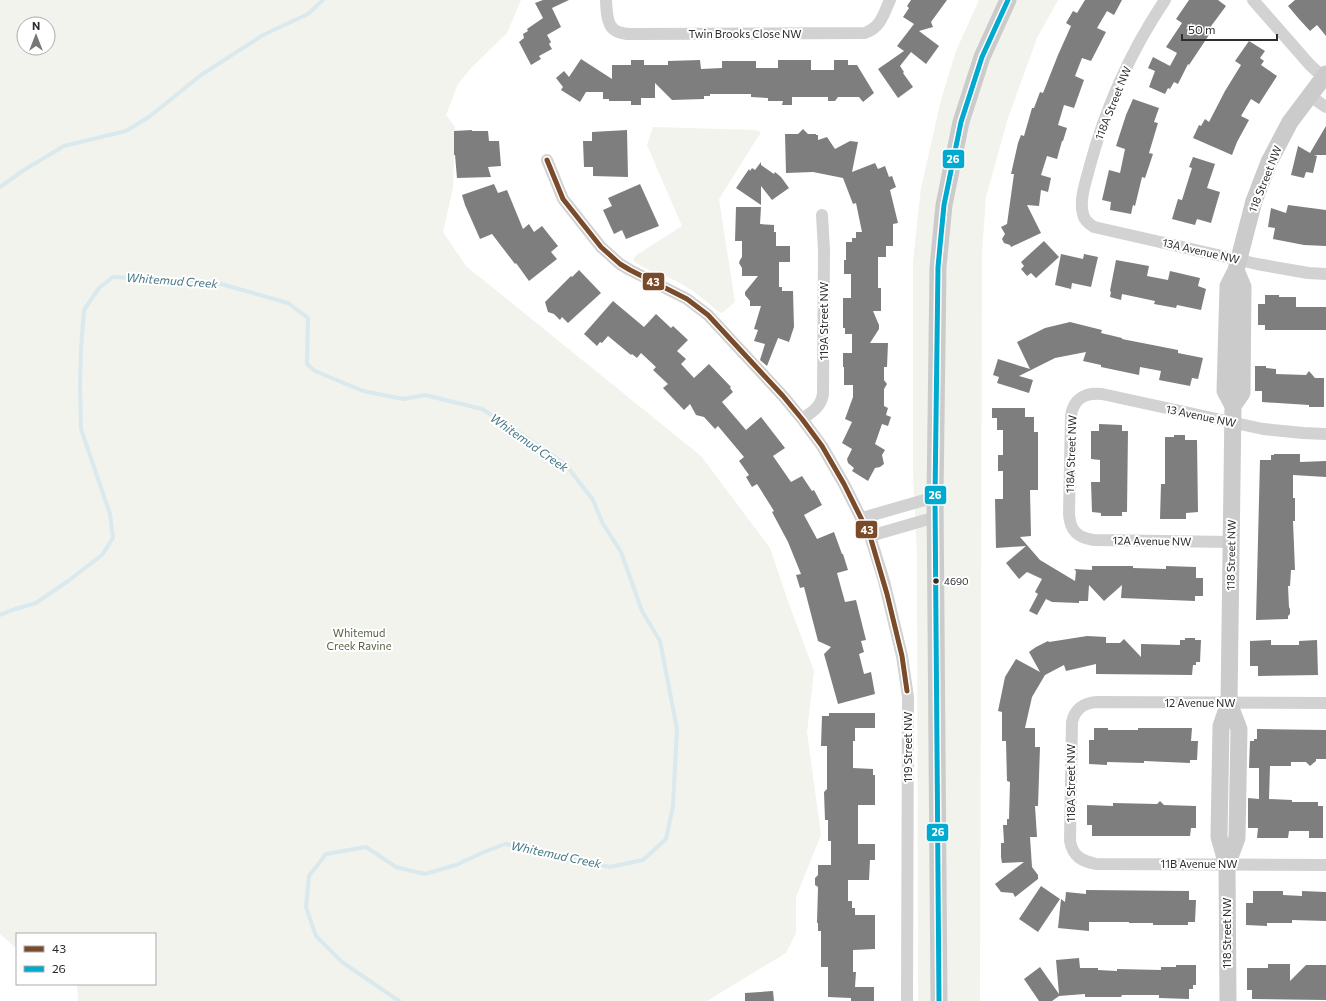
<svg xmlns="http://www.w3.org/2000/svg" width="1326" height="1001" font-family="Commissioner,sans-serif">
<rect width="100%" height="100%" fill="#fff"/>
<path fill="#f1f3ec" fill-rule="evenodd" d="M0,0H521L507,33L471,68L458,84L446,115L455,127L453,188L443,232L466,266L701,456L770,548L789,604L814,671L807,732L821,835L796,897V933L786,953L707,1001H78L77,984H155V934H17V949L0,934ZM24,24H48V48H24Z
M979,0H1058L1037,38L1008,118L986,197L982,252L980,1001H918L917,555L913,472V262L921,188L941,100L956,51Z
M653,127L755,130L761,132L719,199L735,302L722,313L719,312C706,301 693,290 678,282C665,275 643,270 633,260L635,256L682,226L647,145Z"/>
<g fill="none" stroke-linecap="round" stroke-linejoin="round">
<path stroke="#dae9ee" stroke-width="4" d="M0,187L24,170L64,146L126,131L149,117L201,75L263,35L308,14L323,0
M0,615L15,609L36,603L68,581L102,555L113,538L110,514L81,429L80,385L81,349L84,310L99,288L113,277L214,282L288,303L308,318L307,364L315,371L363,391L403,399L425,395L482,409L521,434L566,465L593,500L602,522L621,552L642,611L660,641L677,729L673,806L666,839L643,860L610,867L505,844L484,852L456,865L425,874L396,867L366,847L326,854L309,876L306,907L316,936L342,962L399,1001"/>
</g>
<path fill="#7e7e7e" d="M543,0H569L552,8L561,27L547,35L551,42L549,44L552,49L539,56L541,59L531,65L519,42L524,38L523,34L528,31L527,29L543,18L535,3Z
M911,0H947L931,22L933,27L919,31L939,46L926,64L911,52L900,66L904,72L903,73L913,87L898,98L878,69L904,51L897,46L914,24L903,17L909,8L907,6Z
M1085,0H1122L1114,15L1107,11L1097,28L1106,32L1091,61L1082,58L1075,76L1084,80L1074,108L1064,105L1058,125L1067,128L1063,141H1062L1057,159L1047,156L1041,175L1051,178L1048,192L1041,190L1039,206L1027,205L1041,233L1011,247L1010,245L1004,243L1002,239L1005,234L1001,227L1007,224L1014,174H1011L1018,143L1021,135L1024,136L1032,108H1034L1040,92L1043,93L1058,55L1071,26L1066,23L1073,11L1077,13Z
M1189,0H1218L1226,6L1206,33L1209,35L1189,65L1188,64L1178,84L1174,82L1170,89L1168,88L1165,94L1149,87L1155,71L1148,68L1153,57L1170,66L1177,53L1166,47L1182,23L1176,19Z
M1295,0H1326V36L1317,25L1310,31L1299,19L1288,6Z
M1249,41L1265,51L1260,58L1264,61L1261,65L1277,76L1259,104L1251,99L1241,116L1249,120L1237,142L1232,155L1193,138L1199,125L1201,126L1205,119L1209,122L1225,91L1241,65L1235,61Z
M581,59L612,79V65H631V60H644V65H668V61L700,60L701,69L722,68V61H756V68H778V60H811V70H834V60H848V65H857L874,93L863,102L859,97H838L835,101H828V97H792V105H782L783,101H768V98L751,97V94H710V96H704V99L672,100L655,83V98H641V105H631V101H609V99H603V92H586L580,102L561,90L563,87L556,78L564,71L569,77Z
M1133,99L1159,108L1154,122L1158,123L1149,153L1153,154L1145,178L1142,177L1135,206L1133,205L1131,214L1110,210L1111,202L1102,200L1109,170L1120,173L1125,149L1116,146L1126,115Z
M1326,126V155H1314L1317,156L1313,173L1306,172L1304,178L1291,175L1298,146L1310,153Z
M803,129L808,134H816V135H818V140L827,137L835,149L850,141L858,142L852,172L875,163L878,169L885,166L889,177L892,176L896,187L890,190L898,223L893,224V246H886V257H878V288H881V311H873L879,325V329L870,343H888L887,367H884V380L887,384L884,389V406L888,408L886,415L891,417L888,426L882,424L875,444L885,450L882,455L884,464L880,467L875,468L868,481L852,471L854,468L848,463L847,459L852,449L842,443L852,422L845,419L853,397V385H844V367H843V353H852V334H845V328H843V298H851V274H844V260H846V242H852V238H856V232H862L856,203L853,204L843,178L813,172L786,173L785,134H798Z
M472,130V131H488L489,141H499L501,166L488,167L491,177L457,178L455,155H454V131Z
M627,130L628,177L593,176V167H584L583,141H592V132Z
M1193,157L1215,164L1207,188L1220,192L1211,223L1197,219L1195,225L1172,219L1178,199L1182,200L1192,168L1189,167Z
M761,162V165L774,174L775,172L781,177L789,188L772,200L761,186V205L736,188L749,169L750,171L752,168L755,170Z
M494,184L498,193L507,190L523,229L529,224L534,232L542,226L558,246L551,252L557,259L529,281L516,263L515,264L492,234L480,239L465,205L462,195Z
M640,184L659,226L626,239L622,230L614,234L603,210L612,206L608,198Z
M1288,205L1326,210V246L1304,245L1273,239L1275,228L1268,227L1271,208L1286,213Z
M736,207H761L760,224L774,225V232H776V246H790V262H779V287H782V291H793L794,327L789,342L778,338L767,366L760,360L765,344L754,341L758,330L754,329L761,306H750V301L745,295V292L758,276H742V268L739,263L740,260L742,257V241H735Z
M1044,241L1059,257L1036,278L1031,273L1027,276L1021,269L1024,266L1021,262Z
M1061,254L1083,259L1084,254L1098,257L1091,287L1072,283L1071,289L1055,285Z
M1116,260L1149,266L1147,276L1168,280L1170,271L1200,278L1198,286L1206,289L1201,310L1177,305L1176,308L1154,304L1155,301L1122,294L1121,300L1110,297L1111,292L1110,291Z
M579,270L601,293L568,323L562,317L560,320L554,314L548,312L545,302L571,276L572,277Z
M1265,295H1279V297H1296V307H1326V330H1265V325H1258V304H1265Z
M613,301L644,327L656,314L671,328L673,326L688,340L677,351L686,359L681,364L694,378L709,364L731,387L730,388L733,392L722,402L746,430L761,417L785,448L773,456L791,482L802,476L812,491L814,490L822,505L804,515L817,539L834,532L842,554H843L848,570L837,573L845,602L856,600L866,640L861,641L864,652L859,654L864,674L871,672L875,694L838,704L824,654L831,647L818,641L804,587L800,588L796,575L801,574L788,542L772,512L774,511L757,484L752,487L746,477L749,475L739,461L744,457L718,426L715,429L704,417L696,415L690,404L684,410L663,388L668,384L653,370L656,367L641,353L637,358L632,354L631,355L608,336L602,343L600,342L597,346L584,334Z
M1070,322L1102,330L1101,333L1122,338V339L1178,350V353L1203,358L1198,379L1192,378L1190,386L1159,380L1161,371L1140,367L1139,375L1101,367V365L1083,361L1086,352L1055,358L1019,376L1033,380L1029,393L997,383L999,377L993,375L998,359L1030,369L1017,342L1045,328Z
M1255,366H1266V368L1276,369V374L1306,375L1309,371L1315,378H1324V407H1309V405L1262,402V391H1255Z
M992,408H1025V417H1034V432H1038V490H1030L1031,536L1020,537L1040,560L1075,581L1076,571L1074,569L1092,570V566H1133V568L1166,569V566L1196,567V578H1203V596H1195V601L1121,598L1122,585L1104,601L1089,585L1088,601H1079V603L1052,602L1046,599L1037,615L1029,611L1038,594L1035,592L1042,579L1027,572L1019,579L1006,563L1026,546L996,548L995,499H1003V471H998V455H1003V430H997V418H992Z
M1099,424L1122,425V431H1128L1127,512H1122V516H1101V513L1092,512L1091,482H1100V460L1091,459V431H1099Z
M1174,435H1185V440H1197L1198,512L1186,513V519H1160L1161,484H1165V437H1174Z
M1274,454H1300V462L1326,461V477L1293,475V498H1295V521H1293L1295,570H1291L1290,586H1288L1289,607L1290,609V614L1288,616V619L1256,620L1260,460H1271V455H1274Z
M1087,636L1106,637V643H1120L1124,639L1141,657V644L1180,645V640H1185V638H1195V640H1201L1200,662H1196V665H1193L1192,675L1096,674V664L1066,671L1064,665L1045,675L1032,697L1025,728H1035V747H1040L1038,806H1035L1037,837H1030L1032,867L1038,875V879L1015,897L1013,893L1001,892L995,884L1024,862L1002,863L1001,857V843H1004L1003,825H1007V819H1009L1010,782L1007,781L1006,741H1002V712L998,711L1005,677L1016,659L1040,672L1029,652L1036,647L1048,641L1049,642Z
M1271,640V645H1299V641L1317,640L1318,675L1258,676V666H1250V641Z
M829,713H875V728H855V741H853V768L873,769V775H875V805H858V844H875V860H870L869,880H848V901H852V908H855V915H875V949L853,950V972H856L855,987H874V1001H851V998L828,997V967H821V931H818V923H817L818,887L815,885V878L818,875V865H831V841H828V820H825L824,792L827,789V746H821L822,716H829Z
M1094,728H1108V730H1138V728H1192L1191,741H1198L1197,760H1190V763L1144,761V763L1107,762V765L1089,764V740H1094Z
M1257,729L1326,730V759H1316V761L1310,766L1306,762H1291V766H1270L1269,799L1292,800V802H1318V806H1323V838H1309V831H1289L1288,838H1257L1258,828H1248V798L1259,799V768H1249L1250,741H1254V739H1257Z
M1160,801L1164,805L1196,806V828H1191L1190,836H1092V825H1087V805L1113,806V803L1157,804Z
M1041,886L1060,899L1038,932L1019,919Z
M1086,890L1189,891V900H1196L1195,922H1188V925H1153V923H1129V922H1089V931L1058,928L1061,899L1065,902L1066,892L1086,894Z
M1253,891H1283V895L1302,896V891L1326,892V921L1292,920V923H1267V926L1246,925V903H1253Z
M1079,958L1080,968H1098V970L1117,971V969L1161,970V967H1176V965H1196V985H1193V989H1189V999L1159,998V995H1122L1121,997H1085V994L1059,996L1052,1001H1039L1024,979L1040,967L1059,994L1056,960Z
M1268,964H1290V981L1306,965H1326V1000L1252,999V990H1247V968H1268Z
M773,991L774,1001H745V993Z"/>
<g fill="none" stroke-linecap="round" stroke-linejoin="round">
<path stroke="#d2d2d2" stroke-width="12" d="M606,0C607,20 607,34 631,34L865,33C881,27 883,15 890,0
M1165,0C1130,52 1105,109 1089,169C1086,182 1079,199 1083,214C1084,220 1089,224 1094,227L1257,264L1308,273L1326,274
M1253,0L1310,65L1323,77
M1310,96L1326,107
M547,160L563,199L601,247L620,264L630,270L687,299L708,315L783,396L802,419L822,446L844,484L870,536L884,581L902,656L908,697L907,1001
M802,419C812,412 821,407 823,394L824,250L822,215
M862,518L935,497
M870,536L936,517
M1231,542L1094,540C1078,538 1070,531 1069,514L1071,416C1073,399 1085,392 1102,394L1263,429L1303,433L1326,434
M1326,703L1097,702C1083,703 1075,709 1072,722L1070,841C1073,857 1082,861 1096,864L1326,865"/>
<path stroke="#cbcbcb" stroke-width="17" d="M1233,406L1242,393L1243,287L1236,270
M1227,865L1237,838L1239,729L1229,703
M939,1001L935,497L938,267L944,205L961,122L982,57L1008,0
M1228,1001L1227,865L1219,837L1221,726L1229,703L1233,406L1225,391L1228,286L1236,270L1254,201L1269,162L1290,122L1326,74"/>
<g stroke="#fff" stroke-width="8">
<path id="bus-1" d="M547,160L563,199L601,247L620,264L630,270L687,299L708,315L783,396L802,419L822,446L844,484L870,536L887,594L902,656L907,691"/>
</g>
<g stroke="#fff" stroke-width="8">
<path id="bus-2" d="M939,1001L935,497L938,267L944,205L961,122L982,57L1008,0"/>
</g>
<use href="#bus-1" stroke="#7a4b2a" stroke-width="5"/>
<use href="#bus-2" stroke="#00a9ce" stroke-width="5"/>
</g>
<circle fill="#2d2d2d" stroke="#fff" stroke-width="1.5" cx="936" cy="581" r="3.5"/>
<g text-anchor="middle" stroke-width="4" stroke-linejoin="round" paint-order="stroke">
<g font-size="10" fill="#2d2d2d" stroke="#fff" text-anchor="start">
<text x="944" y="585">4690</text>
</g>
<g font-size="11" fill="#2d2d2d" stroke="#fff">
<text x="745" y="38">Twin Brooks Close NW</text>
<text transform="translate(1113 103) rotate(-68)" y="4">118A Street NW</text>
<text transform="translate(1265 179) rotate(-68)" y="4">118 Street NW</text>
<text transform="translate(1201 251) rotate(13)" y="4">13A Avenue NW</text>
<text transform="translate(824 321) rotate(-90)" y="4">119A Street NW</text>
<text transform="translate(1201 416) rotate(12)" y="4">13 Avenue NW</text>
<text transform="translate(1071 454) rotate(-88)" y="4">118A Street NW</text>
<text transform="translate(1152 541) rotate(1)" y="4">12A Avenue NW</text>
<text transform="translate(1231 555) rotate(-89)" y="4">118 Street NW</text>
<text x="1200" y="707">12 Avenue NW</text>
<text transform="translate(908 747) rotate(-90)" y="4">119 Street NW</text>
<text transform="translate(1071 783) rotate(-90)" y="4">118A Street NW</text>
<text x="1199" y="868">11B Avenue NW</text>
<text transform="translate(1227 933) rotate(-90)" y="4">118 Street NW</text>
</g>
<g font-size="11" fill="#566340" stroke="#fff">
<text x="359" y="637">Whitemud<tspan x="359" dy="13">Creek Ravine</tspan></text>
</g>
<g font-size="12" font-style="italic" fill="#457784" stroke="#fff">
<text transform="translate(172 281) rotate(4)" y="4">Whitemud Creek</text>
<text transform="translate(529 443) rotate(35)" y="4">Whitemud Creek</text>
<text transform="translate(556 855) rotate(12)" y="4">Whitemud Creek</text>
</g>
</g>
<g stroke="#fff" stroke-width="1.5">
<rect x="942" y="149" width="23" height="20" rx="4" fill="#00a9ce"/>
<rect x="642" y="272" width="23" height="19" rx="4" fill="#7a4b2a"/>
<rect x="924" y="485" width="23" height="20" rx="4" fill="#00a9ce"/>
<rect x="855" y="520" width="23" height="19" rx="4" fill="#7a4b2a"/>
<rect x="926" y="823" width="23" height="19" rx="4" fill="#00a9ce"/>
</g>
<g font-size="11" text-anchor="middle" font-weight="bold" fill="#fff">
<text x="953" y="163">26</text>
<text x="653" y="286">43</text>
<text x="935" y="499">26</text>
<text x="867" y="534">43</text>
<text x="938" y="836">26</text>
</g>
<rect x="16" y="933" width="140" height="52" fill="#ffffff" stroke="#ababab"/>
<rect x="24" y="946" width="20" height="6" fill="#7a4b2a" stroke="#ababab"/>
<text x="52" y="953" font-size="12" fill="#2d2d2d">43</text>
<rect x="24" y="966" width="20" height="6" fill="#00a9ce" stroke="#ababab"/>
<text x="52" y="973" font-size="12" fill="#2d2d2d">26</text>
<g transform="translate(36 36)"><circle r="19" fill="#ffffff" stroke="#ababab"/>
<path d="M0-3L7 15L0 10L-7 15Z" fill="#767676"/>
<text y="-6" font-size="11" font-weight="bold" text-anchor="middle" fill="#2d2d2d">N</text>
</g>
<path d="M1182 34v6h95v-6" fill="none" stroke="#2d2d2d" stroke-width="2"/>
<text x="1188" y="34" font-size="12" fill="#2d2d2d" stroke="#ffffff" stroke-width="3" paint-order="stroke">50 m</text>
</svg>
